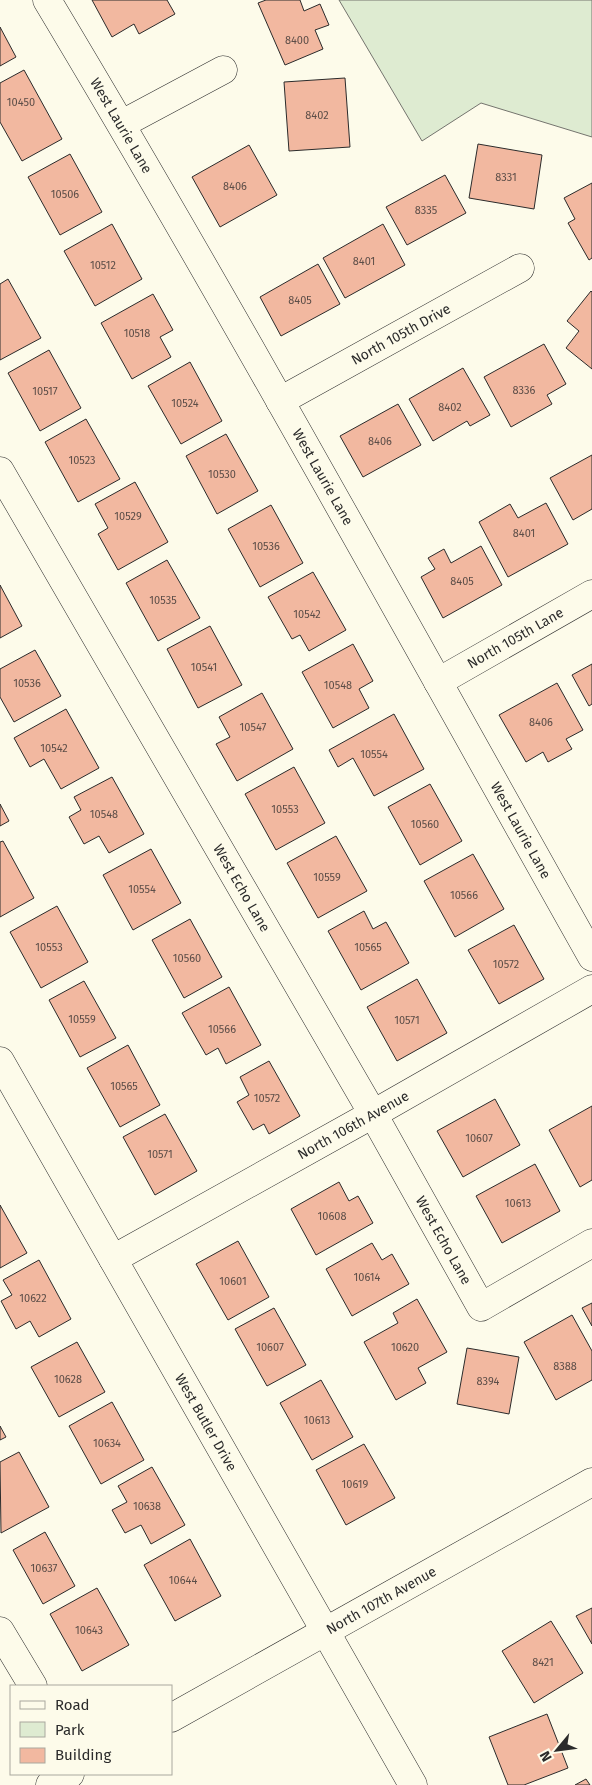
<svg xmlns="http://www.w3.org/2000/svg" width="592" height="1785" font-family="'Fira Sans',sans-serif">
<rect width="100%" height="100%" fill="#fdfbea"/>
<path fill="#deebd1" stroke="#74746e" d="M339,0H592V137L481,103L422,141Z"/>
<path fill="#f2b8a0" stroke="#2b2b2b" d="M92,0H167L175,14L139,34L134,24L112,37Z
M266,0H300L304,11L320,4L329,25L315,30L323,49L285,65L258,3Z
M0,27L16,57L0,66Z
M24,70L62,139L22,161L0,122V83Z
M345,78L350,147L289,151L284,82Z
M478,144L542,155L534,209L469,198Z
M249,145L277,195L220,227L192,177Z
M70,154L102,212L60,235L28,177Z
M445,175L466,213L407,245L386,207Z
M592,183V258L589,260L568,223L575,219L564,198Z
M112,224L142,279L95,306L64,251Z
M383,224L405,265L345,298L323,258Z
M318,264L340,304L281,336L260,297Z
M8,279L41,338L0,360V284Z
M591,291L592,292V369L566,348L579,331L567,321Z
M153,294L173,330L160,337L171,357L132,379L101,323Z
M544,344L566,384L547,395L552,404L511,427L484,377Z
M49,350L81,408L40,431L8,373Z
M190,362L222,421L181,444L148,386Z
M463,368L490,415L470,426L467,421L433,441L409,399Z
M398,404L421,445L363,477L340,436Z
M86,419L120,479L78,502L45,442Z
M226,434L258,491L217,514L186,456Z
M592,455V509L573,520L550,478Z
M135,482L168,542L118,570L98,534L108,528L95,504Z
M546,503L568,544L508,577L479,522L510,504L518,518Z
M271,505L303,563L260,587L228,529Z
M481,546L502,585L443,618L421,577L435,569L428,558L444,549L451,563Z
M167,560L200,618L158,641L126,583Z
M313,572L346,630L309,651L300,635L292,639L268,597Z
M0,585L22,626L0,638Z
M210,626L242,685L198,708L167,649Z
M353,644L373,681L359,689L369,708L333,728L302,672Z
M35,650L61,696L14,722L0,697V669Z
M592,664V704L589,706L572,675Z
M557,683L583,730L566,739L572,749L548,762L543,752L526,762L499,715Z
M262,693L293,749L237,781L216,744L230,737L219,717Z
M66,709L99,768L61,789L44,759L30,767L14,738Z
M394,714L424,769L374,796L353,758L338,767L329,750Z
M294,767L325,823L276,850L245,794Z
M112,777L144,834L109,853L99,836L84,844L69,817L81,810L74,797Z
M430,784L462,841L420,865L388,807Z
M0,804L9,821L0,826Z
M336,836L367,891L318,918L287,863Z
M3,841L34,898L0,917V842Z
M151,849L181,903L133,930L103,875Z
M473,854L504,909L455,937L424,881Z
M57,906L88,962L41,988L10,932Z
M364,911L373,929L386,922L409,963L361,990L328,931Z
M190,919L222,977L184,998L152,940Z
M514,925L544,979L499,1004L468,950Z
M417,979L447,1033L397,1061L367,1007Z
M84,981L116,1038L80,1057L49,1000Z
M229,987L261,1045L226,1064L218,1048L206,1055L182,1013Z
M128,1045L160,1105L120,1127L87,1068Z
M269,1061L300,1116L269,1134L264,1124L253,1130L237,1102L249,1095L240,1077Z
M495,1099L520,1145L463,1177L437,1131Z
M592,1106V1180L580,1187L549,1130Z
M165,1114L197,1171L155,1195L123,1137Z
M535,1164L560,1211L502,1243L476,1196Z
M339,1182L349,1201L358,1196L373,1223L316,1255L291,1209Z
M0,1205L27,1253L0,1268Z
M238,1241L269,1297L228,1320L196,1264Z
M372,1243L382,1260L392,1254L409,1284L352,1316L326,1269Z
M39,1260L71,1319L39,1337L30,1321L16,1329L1,1301L12,1295L3,1280Z
M417,1299L447,1352L418,1368L426,1383L396,1400L364,1342L398,1323L393,1313Z
M592,1303V1326L582,1308Z
M274,1308L306,1365L267,1386L235,1329Z
M572,1315L592,1351V1380L556,1400L524,1342Z
M77,1342L105,1392L59,1417L31,1367Z
M467,1348L519,1357L509,1414L457,1404Z
M321,1380L353,1437L312,1460L280,1403Z
M112,1402L144,1460L101,1484L69,1426Z
M0,1426L6,1437L0,1440Z
M364,1444L395,1498L346,1525L316,1470Z
M19,1452L49,1507L1,1533L0,1462Z
M152,1467L185,1525L151,1544L141,1525L125,1533L112,1510L127,1502L118,1486Z
M45,1532L75,1586L43,1604L13,1550Z
M190,1539L221,1596L175,1621L144,1565Z
M97,1588L129,1645L82,1671L50,1614Z
M592,1608V1644L576,1616Z
M551,1621L583,1673L534,1703L502,1651Z
M547,1714L568,1768L524,1785H508L489,1737Z
M586,1779L590,1785H575Z"/>
<g fill="none" stroke-linecap="round" stroke-linejoin="round">
<g stroke="#2b2b2b" stroke-width="29">
<g id="minor">
<path id="s1" d="M47,0C236,315 412,637 592,957"/>
<path d="M122,124L223,70"/>
<path id="s2" d="M280,401L520,268"/>
<path id="s3" d="M0,471L373,1114L481,1307L592,1243"/>
<path id="s4" d="M438,682L592,594"/>
<path id="s5" d="M0,1061L413,1785"/>
<path id="s6" d="M113,1259L373,1114L592,989"/>
<path d="M0,1631L33,1686"/>
<path id="s7" d="M171,1718L592,1482"/>
<path d="M50,1785L70,1774"/>
</g>
</g>
<use href="#minor" stroke="#fdfbea" stroke-width="28"/>
</g>
<g text-anchor="middle" stroke-width="4" stroke-linejoin="round" paint-order="stroke">
<g font-size="11" fill="#5d4e48">
<text x="297" y="44">8400</text>
<text x="21" y="106">10450</text>
<text x="317" y="119">8402</text>
<text x="506" y="181">8331</text>
<text x="235" y="190">8406</text>
<text x="65" y="198">10506</text>
<text x="426" y="214">8335</text>
<text x="364" y="265">8401</text>
<text x="103" y="269">10512</text>
<text x="300" y="304">8405</text>
<text x="137" y="337">10518</text>
<text x="524" y="394">8336</text>
<text x="45" y="395">10517</text>
<text x="185" y="407">10524</text>
<text x="450" y="411">8402</text>
<text x="380" y="445">8406</text>
<text x="82" y="464">10523</text>
<text x="222" y="478">10530</text>
<text x="128" y="520">10529</text>
<text x="524" y="537">8401</text>
<text x="266" y="550">10536</text>
<text x="462" y="585">8405</text>
<text x="163" y="604">10535</text>
<text x="307" y="618">10542</text>
<text x="204" y="671">10541</text>
<text x="27" y="687">10536</text>
<text x="338" y="689">10548</text>
<text x="541" y="726">8406</text>
<text x="253" y="731">10547</text>
<text x="54" y="752">10542</text>
<text x="374" y="758">10554</text>
<text x="285" y="813">10553</text>
<text x="104" y="818">10548</text>
<text x="425" y="828">10560</text>
<text x="327" y="881">10559</text>
<text x="142" y="893">10554</text>
<text x="464" y="899">10566</text>
<text x="49" y="951">10553</text>
<text x="368" y="951">10565</text>
<text x="187" y="962">10560</text>
<text x="506" y="968">10572</text>
<text x="82" y="1023">10559</text>
<text x="407" y="1024">10571</text>
<text x="222" y="1033">10566</text>
<text x="124" y="1090">10565</text>
<text x="267" y="1102">10572</text>
<text x="479" y="1142">10607</text>
<text x="160" y="1158">10571</text>
<text x="518" y="1207">10613</text>
<text x="332" y="1220">10608</text>
<text x="367" y="1281">10614</text>
<text x="233" y="1285">10601</text>
<text x="33" y="1302">10622</text>
<text x="270" y="1351">10607</text>
<text x="405" y="1351">10620</text>
<text x="565" y="1370">8388</text>
<text x="68" y="1383">10628</text>
<text x="488" y="1385">8394</text>
<text x="317" y="1424">10613</text>
<text x="107" y="1447">10634</text>
<text x="355" y="1488">10619</text>
<text x="147" y="1510">10638</text>
<text x="44" y="1572">10637</text>
<text x="183" y="1584">10644</text>
<text x="89" y="1634">10643</text>
<text x="543" y="1666">8421</text>
</g>
<g font-size="14" fill="#2b2b2b" stroke="#fdfbea">
<text dy="5" stroke="none"><textPath href="#s1" startOffset="146">West Laurie Lane</textPath></text>
<text dy="5" stroke="none"><textPath href="#s2" startOffset="138">North 105th Drive</textPath></text>
<text dy="5" stroke="none"><textPath href="#s1" startOffset="551">West Laurie Lane</textPath></text>
<text dy="5" stroke="none"><textPath href="#s4" startOffset="89">North 105th Lane</textPath></text>
<text dy="5" stroke="none"><textPath href="#s1" startOffset="956">West Laurie Lane</textPath></text>
<text dy="5" stroke="none"><textPath href="#s3" startOffset="482">West Echo Lane</textPath></text>
<text dy="5" stroke="none"><textPath href="#s6" startOffset="275">North 106th Avenue</textPath></text>
<text dy="5" stroke="none"><textPath href="#s3" startOffset="888">West Echo Lane</textPath></text>
<text dy="5" stroke="none"><textPath href="#s5" startOffset="416">West Butler Drive</textPath></text>
<text dy="5" stroke="none"><textPath href="#s7" startOffset="241">North 107th Avenue</textPath></text>
</g>
</g>
<rect x="10" y="1685" width="162" height="90" fill="#fdfbea" stroke="#a9a89e"/>
<rect x="20" y="1701" width="25" height="8" fill="#fdfbea" stroke="#a9a89e"/>
<text x="55" y="1710" font-size="15" fill="#2b2b2b">Road</text>
<rect x="20" y="1722" width="25" height="15" fill="#deebd1" stroke="#a9a89e"/>
<text x="55" y="1735" font-size="15" fill="#2b2b2b">Park</text>
<rect x="20" y="1748" width="25" height="15" fill="#f2b8a0" stroke="#a9a89e"/>
<text x="55" y="1760" font-size="15" fill="#2b2b2b">Building</text>
<g transform="translate(557 1750) rotate(241)" stroke="#fdfbea" stroke-width="4" paint-order="stroke">
<path d="M0-4L9 19L0 12L-9 19Z" fill="#2b2b2b"/>
<text y="-8" font-size="14" font-weight="bold" text-anchor="middle" fill="#2b2b2b">N</text>
</g>
</svg>
